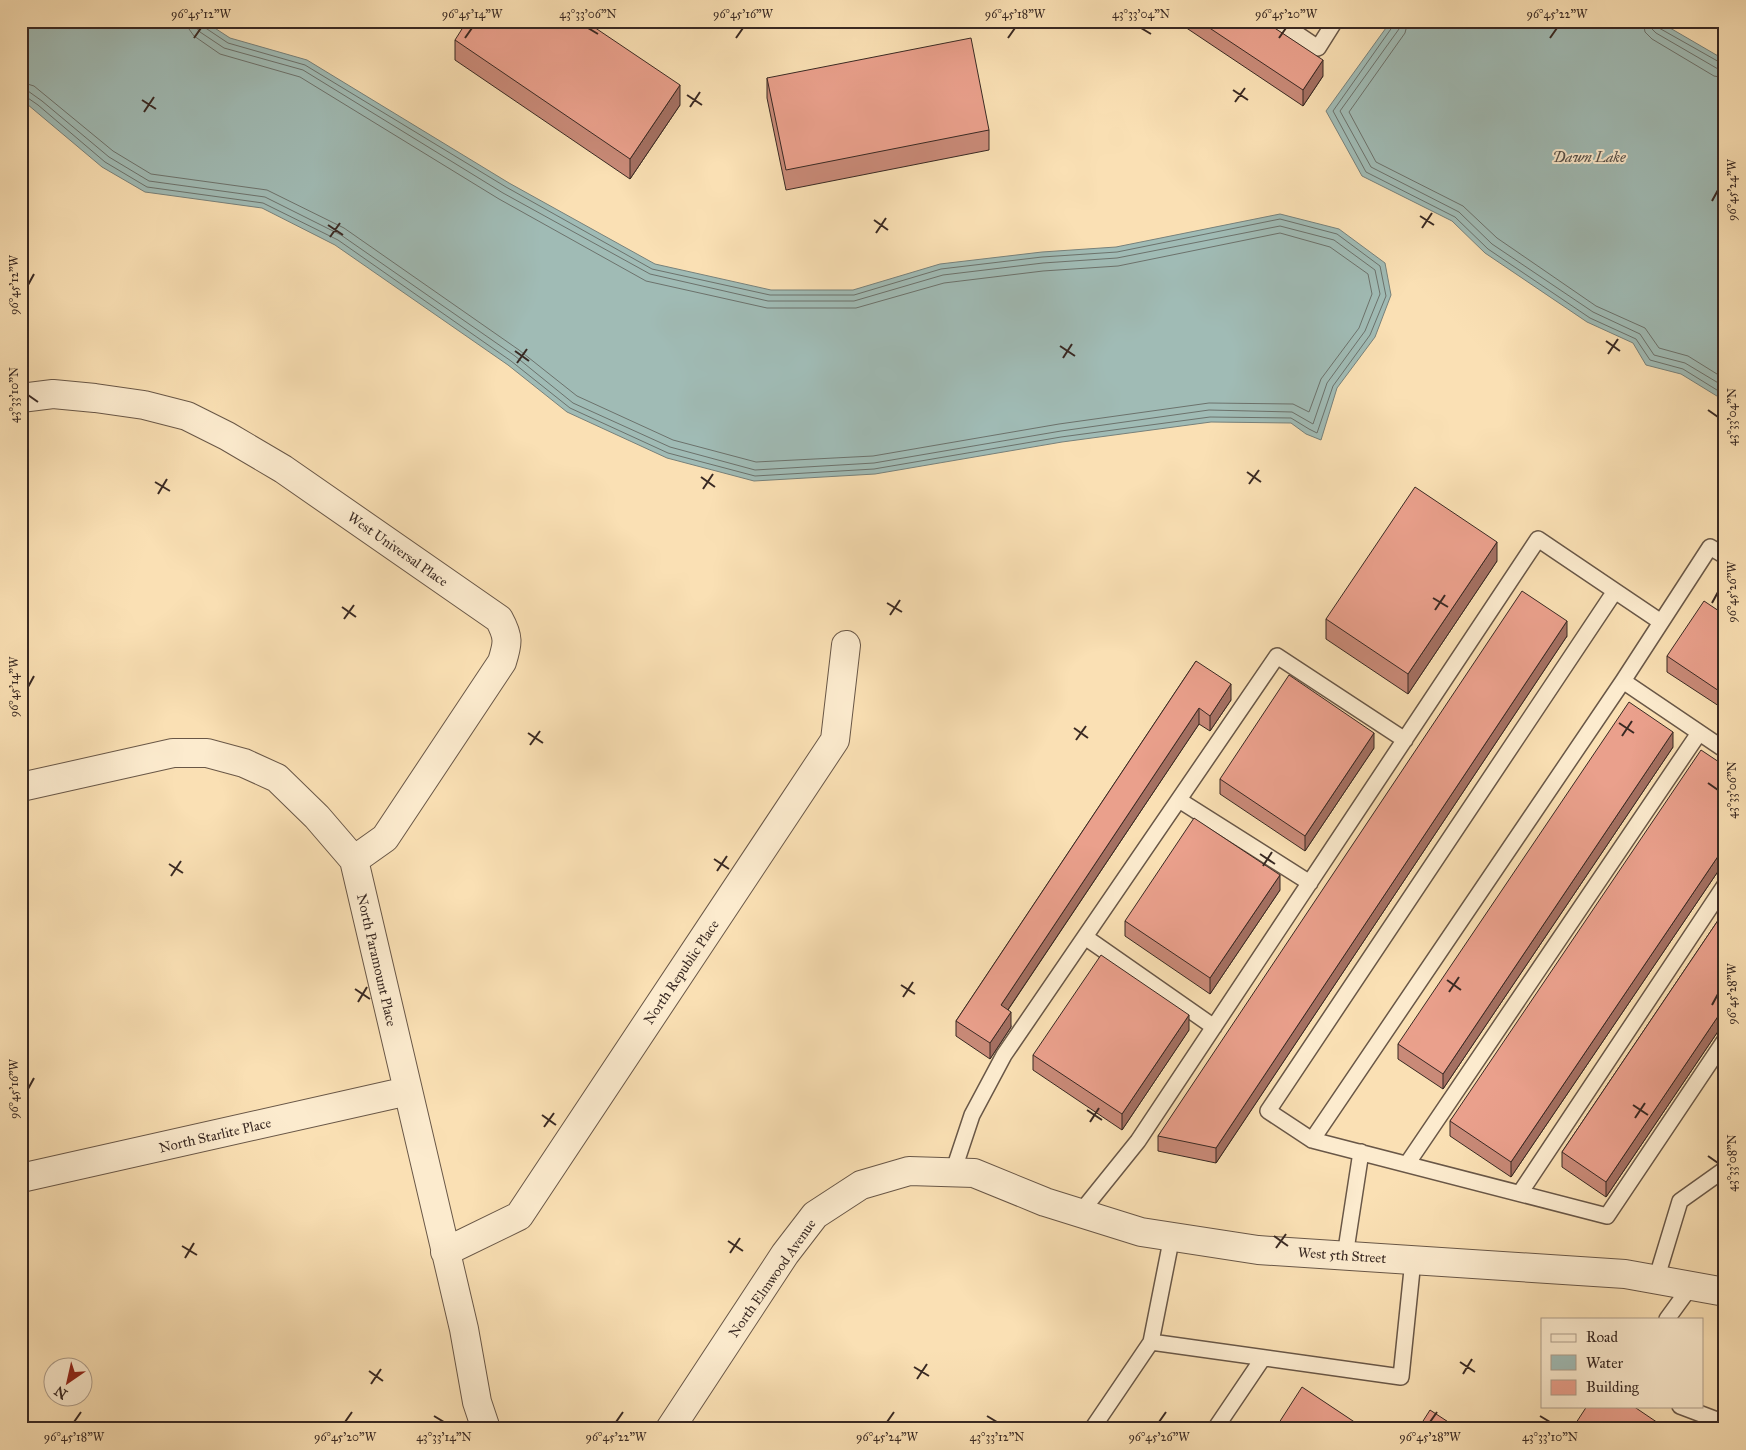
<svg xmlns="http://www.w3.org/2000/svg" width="1746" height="1450" font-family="'IM FELL Great Primer',serif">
<rect width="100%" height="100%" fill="#fae0b4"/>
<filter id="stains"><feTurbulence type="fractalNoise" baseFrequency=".004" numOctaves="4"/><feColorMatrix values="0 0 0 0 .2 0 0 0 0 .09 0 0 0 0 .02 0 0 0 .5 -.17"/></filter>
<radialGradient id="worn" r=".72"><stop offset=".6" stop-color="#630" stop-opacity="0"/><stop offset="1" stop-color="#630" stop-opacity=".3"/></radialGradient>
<path fill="#a0bbb5" stroke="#77817b" d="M21,21H204L230,38L307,60L509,183L655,264L771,290H853L940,264L1042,252L1116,247L1280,214L1339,229L1385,263L1391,295L1375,337L1337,388L1321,440L1306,434L1291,423L1211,422L1062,442L875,474L754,481L667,458L567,412L508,365L335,245L262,208L145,192L102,167L21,99Z
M1391,21H1658L1725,60V401L1681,374L1646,365L1633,343L1587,322L1485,253L1452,221L1362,176L1326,111Z"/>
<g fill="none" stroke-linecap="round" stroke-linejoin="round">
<path stroke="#6c726c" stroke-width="1" d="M1394,21L1393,26L1333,111L1366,172L1455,217L1488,249L1590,318L1636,339L1650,360L1683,369L1725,395
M1401,21L1399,29L1340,111L1371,167L1459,212L1492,244L1593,312L1640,334L1654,355L1685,363L1725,387
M1408,21L1405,33L1349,112L1376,162L1463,206L1497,238L1596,306L1645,328L1659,348L1688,356L1725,379
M1643,21L1645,32L1652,39L1714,76L1725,78
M1650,21L1651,28L1656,33L1718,69L1725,70
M1656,21L1659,28L1721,63L1725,64
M21,82L34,86L113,151L151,174L267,190L344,228L519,350L577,396L673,440L756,462L873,456L1059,424L1209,403L1293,404L1309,412L1321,379L1359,328L1372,294L1368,274L1330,247L1280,233L1118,266L1043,271L944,283L856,308H767L646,281L499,199L300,77L220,54L194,36L189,29L188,21
M21,89L28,91L42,101L109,157L149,181L265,197L341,235L515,356L573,403L670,447L755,470L874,463L1061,431L1209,410L1292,412L1313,424L1327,383L1365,331L1380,294L1375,270L1334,240L1280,226L1117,258L1043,263L943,275L854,301H768L650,274L503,193L303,70L224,48L200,32L196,27V21
M21,96H25L38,105L105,162L147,187L263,203L338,240L511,361L570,408L668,453L755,476L874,469L1061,437L1210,417L1291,418L1309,429L1317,433L1333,386L1370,335L1386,296L1380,266L1337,234L1280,219L1117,252L1042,257L941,269L854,295H770L652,269L506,187L305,65L228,43L204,27L202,21"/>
<g stroke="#695747" stroke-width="18">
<path id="lane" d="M1278,21L1318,48L1335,21
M1725,556L1710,547L1623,681L1312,1140L1607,1216L1725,1040
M1623,681L1725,750
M1179,800L1310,883
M1085,937L1214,1027
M1312,1140L1268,1111L1615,591L1661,622
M1407,1164L1699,733
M953,1172L972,1115L1004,1055L1277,656L1405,740
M1520,1193L1725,885
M1080,1213L1138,1141L1538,539L1615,591
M1172,1236L1151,1342L1401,1377L1413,1260
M1345,1256L1361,1152
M1656,1280L1680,1201L1725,1169
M1667,1319L1691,1286
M1680,1406L1725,1423
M1092,1429L1151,1342
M1215,1429L1263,1358"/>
</g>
<g stroke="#695747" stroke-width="30">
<path id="street" d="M21,398L53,394L95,398L144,405L187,416L227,436L283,469L499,619C509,637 508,643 502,662L385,838L354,860
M21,787L173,753H207L244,763L277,778L317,817L354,860L464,1329L477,1402L485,1426L483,1429
M21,1178L408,1091
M445,1252L519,1216L835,740L846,645
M670,1429L785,1254L815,1215L861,1185L909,1171L974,1173L1045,1202L1141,1232L1258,1250L1625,1274L1725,1292"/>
</g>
<use href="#lane" stroke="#fcebce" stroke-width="15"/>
<use href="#street" stroke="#fcebce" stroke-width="28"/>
</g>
<path fill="#c98a78" stroke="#392923" d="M1176,21H1264L1323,76L1303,106Z
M455,40L680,105L630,179L455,60Z
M767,78L989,130V150L786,190L767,98Z
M1497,561L1408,694L1326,639V619Z
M1725,615V710L1667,672V656Z
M1567,636L1216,1163L1158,1151V1136Z
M1196,661L1231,700L1210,731L1199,724L1008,1010L1011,1027L990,1059L956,1036V1021Z
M1673,747L1443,1089L1398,1059V1044Z
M1374,748L1305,851L1220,794V779Z
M1725,766V861L1511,1177L1450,1136V1121Z
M1280,890L1210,994L1125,936V921Z
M1725,910V1021L1606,1197L1562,1167V1152Z
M1189,1030L1122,1130L1033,1070V1055Z"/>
<path fill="#a47062" stroke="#392923" d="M1323,60V76L1303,106V90Z
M680,85V105L630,179V159Z
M1497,542V561L1408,694V674Z
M1567,621V636L1216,1163V1148Z
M1231,684V700L1210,731V716Z
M1199,708V724L1001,1020V1005Z
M1673,732V747L1443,1089V1074Z
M1374,733V748L1305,851V836Z
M1725,846V861L1511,1177V1162Z
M1280,875V890L1210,994V978Z
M1725,1006V1021L1606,1197V1182Z
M1011,1012V1027L990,1059V1043Z
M1189,1015V1030L1122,1130V1114Z"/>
<path fill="#eaa08c" stroke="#392923" d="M467,21H585L680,85L630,159L455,40Z
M1199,21H1264L1323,60L1303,90Z
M971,38L989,130L786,170L767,78Z
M1415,487L1497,542L1408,674L1326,619Z
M1522,591L1567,621L1216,1148L1158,1136Z
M1704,601L1725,615V695L1667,656Z
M1196,661L1231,684L1210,716L1199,708L1001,1005L1011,1012L990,1043L956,1021Z
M1289,675L1374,733L1305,836L1220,779Z
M1629,702L1673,732L1443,1074L1398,1044Z
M1701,750L1725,766V846L1511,1162L1450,1121Z
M1194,818L1280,875L1210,978L1125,921Z
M1725,910V1006L1606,1182L1562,1152Z
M1101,955L1189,1015L1122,1114L1033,1055Z
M1302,1387L1365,1429H1275Z
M1587,1406H1633L1667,1429H1572Z
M1430,1410L1459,1429H1418Z"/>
<path fill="none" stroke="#392923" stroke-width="2" d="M588,28L598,34M1141,28L1151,34M194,38L201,28M465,38L472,28M736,38L743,28M1008,38L1015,28M1279,38L1286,28M1550,38L1557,28M1233,90L1248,100M687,95L702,105M142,100L156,109M1235,102L1245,88M690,107L700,92M144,112L154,97M1712,201L1718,190M1420,216L1434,225M874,220L888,230M328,225L343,235M1422,228L1432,213M876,233L886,218M330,237L340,223M28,285L34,274M1606,341L1620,351M1060,346L1075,356M515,351L529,361M1608,354L1618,339M1063,358L1072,344M517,363L527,349M28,395L38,402M1708,410L1718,417M1247,472L1261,482M701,477L715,487M155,482L170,491M1249,484L1259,470M703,489L713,474M158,494L167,479M1433,598L1448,607M887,603L902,612M1712,603L1718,592M342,607L356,617M1435,610L1445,595M890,615L900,600M344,619L354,605M28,687L34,676M1619,723L1634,733M1074,728L1088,738M528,733L543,743M1622,736L1632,721M1076,740L1086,726M530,745L540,731M1708,783L1718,790M1260,854L1275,864M714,859L729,869M169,864L183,873M1263,866L1272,852M717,871L727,856M171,876L181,861M1447,980L1461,990M901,985L915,994M355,989L370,999M1449,992L1459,977M903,997L913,982M358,1002L367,987M1712,1005L1718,994M28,1089L34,1078M1633,1105L1648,1115M1087,1110L1102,1120M542,1115L556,1125M1635,1118L1645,1103M1090,1122L1099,1108M544,1127L554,1113M1708,1156L1718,1163M1274,1236L1288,1246M728,1241L743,1251M182,1246L197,1255M1276,1248L1286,1234M730,1253L740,1238M185,1258L194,1243M1460,1362L1475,1372M914,1367L929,1376M369,1371L383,1381M1463,1374L1472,1359M917,1379L927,1364M371,1384L381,1369M434,1416L444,1422M987,1416L997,1422M1540,1416L1550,1422M74,1422L81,1412M345,1422L352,1412M616,1422L623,1412M887,1422L894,1412M1159,1422L1166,1412M1430,1422L1437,1412"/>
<g text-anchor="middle" stroke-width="4" stroke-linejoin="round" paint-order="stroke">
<g font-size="14" fill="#392923" stroke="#fcebce">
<text transform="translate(398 549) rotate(35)" y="5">West Universal Place</text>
<text transform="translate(377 960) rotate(77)" y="5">North Paramount Place</text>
<text transform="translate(681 972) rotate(-56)" y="5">North Republic Place</text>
<text transform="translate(215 1135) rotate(-13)" y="5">North Starlite Place</text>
<text transform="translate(1342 1255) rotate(4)" y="5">West 5th Street</text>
<text transform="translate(772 1278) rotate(-55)" y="5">North Elmwood Avenue</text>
</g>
<g font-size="15" font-style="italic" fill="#534e48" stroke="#fcebce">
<text x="1589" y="162">Dawn Lake</text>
</g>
</g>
<rect width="1746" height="1450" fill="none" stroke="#fae0b4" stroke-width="55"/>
<rect x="1541" y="1318" width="162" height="90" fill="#fcebce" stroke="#ae9d8a"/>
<rect x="1551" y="1334" width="25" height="8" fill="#fcebce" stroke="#ae9d8a"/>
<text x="1586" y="1342" font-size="15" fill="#392923">Road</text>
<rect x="1551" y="1355" width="25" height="15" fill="#a0bbb5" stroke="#ae9d8a"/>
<text x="1586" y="1368" font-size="15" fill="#392923">Water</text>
<rect x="1551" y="1380" width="25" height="15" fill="#eaa08c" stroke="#ae9d8a"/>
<text x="1586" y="1392" font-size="15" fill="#392923">Building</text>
<g transform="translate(68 1382) rotate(214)"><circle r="24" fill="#fcebce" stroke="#ae9d8a"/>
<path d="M0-4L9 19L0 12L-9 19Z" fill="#8f2418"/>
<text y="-8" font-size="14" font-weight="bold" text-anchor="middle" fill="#392923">N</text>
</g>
<rect x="28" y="28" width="1690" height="1394" fill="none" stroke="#392923" stroke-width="2"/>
<g font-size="12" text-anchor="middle" fill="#392923">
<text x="201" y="18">96°45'12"W</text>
<text x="472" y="18">96°45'14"W</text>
<text x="588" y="18">43°33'06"N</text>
<text x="743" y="18">96°45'16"W</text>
<text x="1015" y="18">96°45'18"W</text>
<text x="1141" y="18">43°33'04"N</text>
<text x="1286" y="18">96°45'20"W</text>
<text x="1557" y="18">96°45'22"W</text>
<text transform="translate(1732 190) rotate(-90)" y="4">96°45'24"W</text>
<text transform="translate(14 285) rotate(-90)" y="4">96°45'12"W</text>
<text transform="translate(14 395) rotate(-90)" y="4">43°33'10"N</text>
<text transform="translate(1732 417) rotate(-90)" y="4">43°33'04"N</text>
<text transform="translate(1732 592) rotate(-90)" y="4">96°45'26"W</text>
<text transform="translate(14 687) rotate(-90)" y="4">96°45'14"W</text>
<text transform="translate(1732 790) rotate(-90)" y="4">43°33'06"N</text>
<text transform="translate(1732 994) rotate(-90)" y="4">96°45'28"W</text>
<text transform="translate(14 1089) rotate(-90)" y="4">96°45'16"W</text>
<text transform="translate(1732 1163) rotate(-90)" y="4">43°33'08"N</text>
<text x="74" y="1441">96°45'18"W</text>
<text x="345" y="1441">96°45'20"W</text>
<text x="444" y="1441">43°33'14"N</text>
<text x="616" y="1441">96°45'22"W</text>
<text x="887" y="1441">96°45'24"W</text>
<text x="997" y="1441">43°33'12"N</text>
<text x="1159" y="1441">96°45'26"W</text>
<text x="1430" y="1441">96°45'28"W</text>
<text x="1550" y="1441">43°33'10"N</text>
</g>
<rect width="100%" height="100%" filter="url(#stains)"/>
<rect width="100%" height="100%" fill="url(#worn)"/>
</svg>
